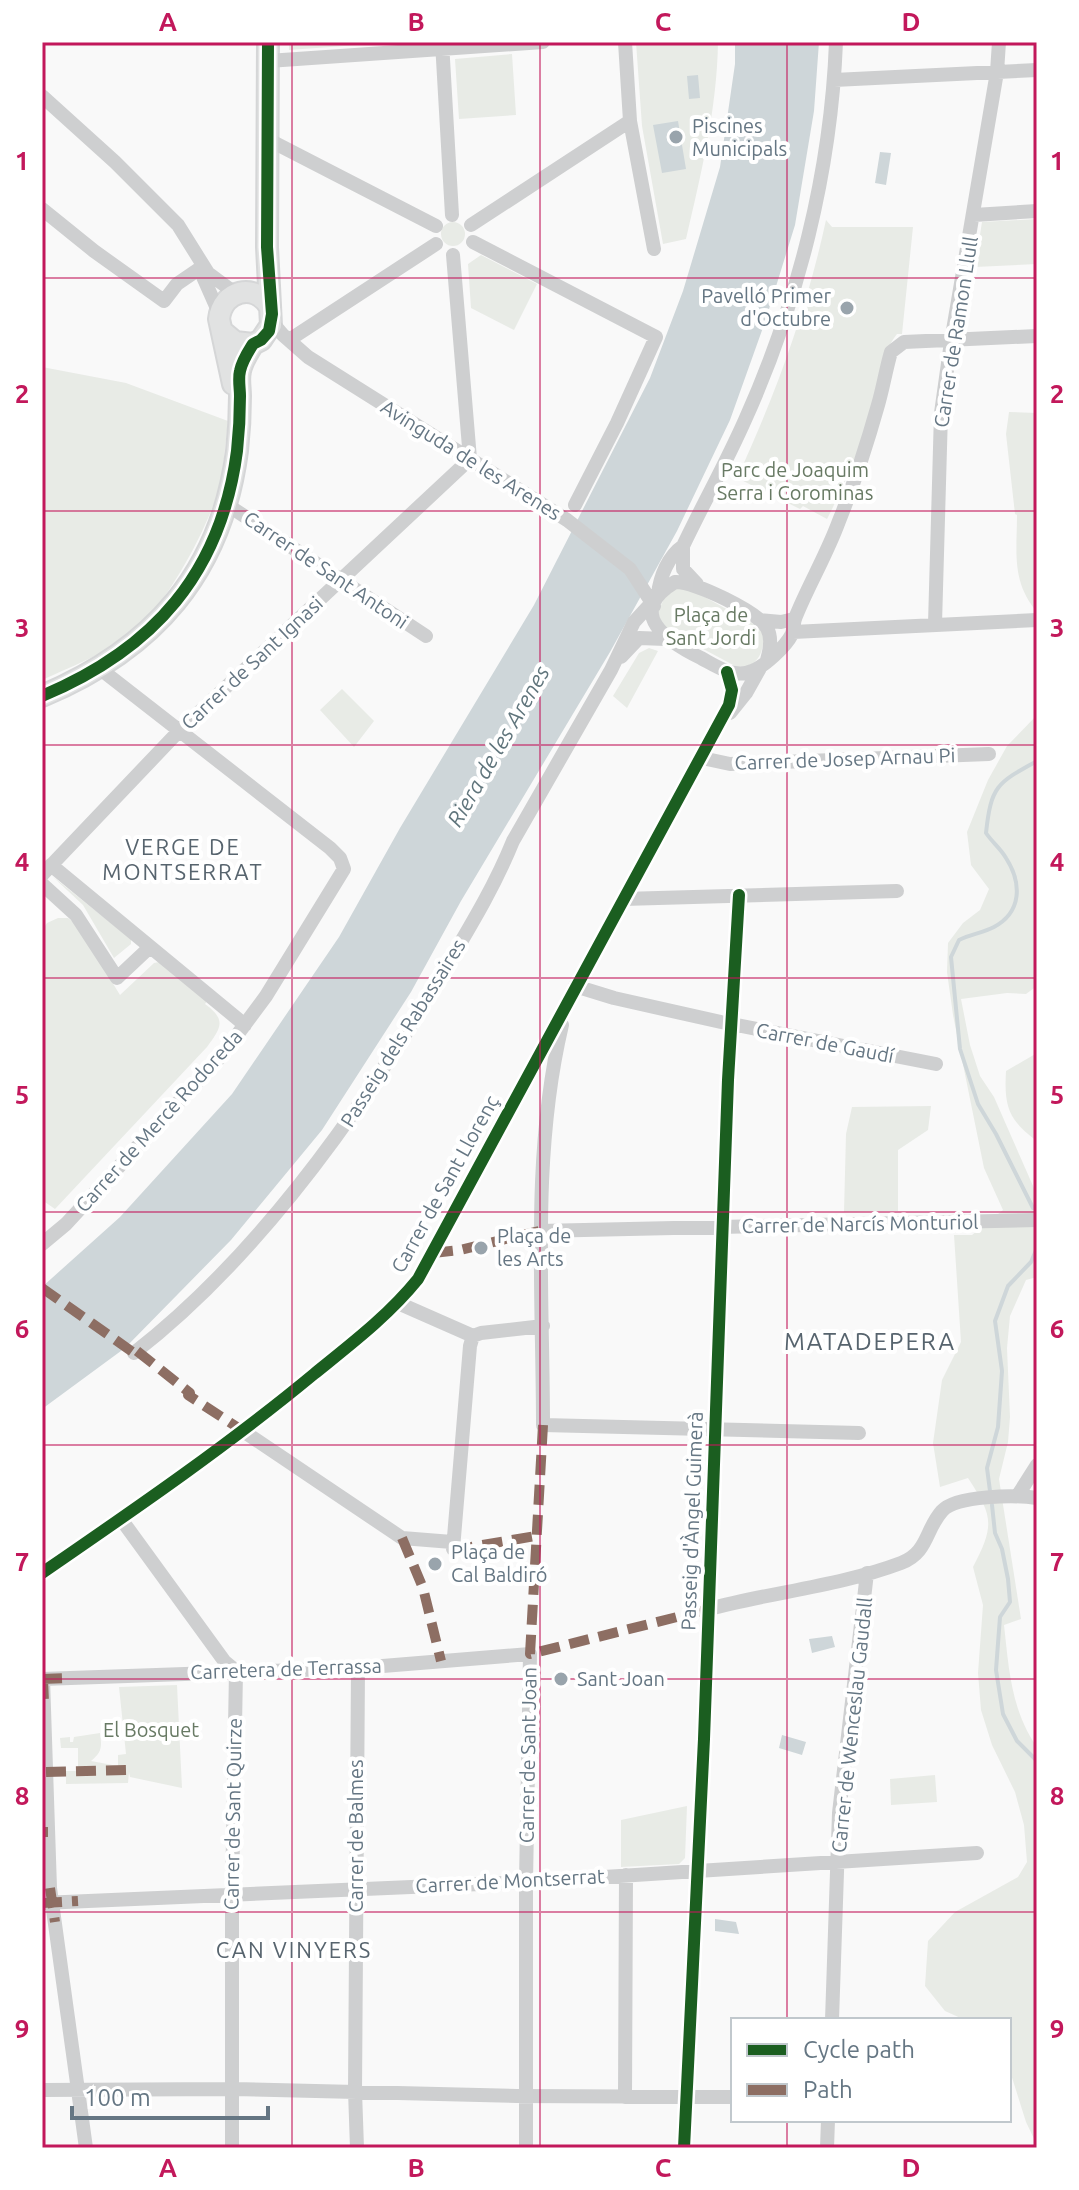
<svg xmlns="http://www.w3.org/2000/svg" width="1079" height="2190" font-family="Ubuntu,sans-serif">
<rect width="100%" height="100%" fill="#f9f9f9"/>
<path fill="#e8ebe6" d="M289,42H399L289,50Z
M636,42H718C717,109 701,174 686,239L663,244L642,126Z
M512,54L516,115L459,119L455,59Z
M1037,219V264L975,267L982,222Z
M826,220L832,227H913L902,334H897C877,360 881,380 872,410C860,448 845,484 827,519L803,506L800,509L737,478C775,396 807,309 826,220Z
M441 234a12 12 0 1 1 24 0a12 12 0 1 1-24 0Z
M481,255L537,284L514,330L471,308L468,264Z
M42,367L126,383L228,421C225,445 224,472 217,495C204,534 169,599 139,627C112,651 75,665 42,680Z
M1009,412L1037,413V612C1011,581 1017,552 1017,515L1015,514L1006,434Z
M675,587L692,590L759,627L764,632C764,651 759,668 737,667L662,627L658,611L667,593Z
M649,648L658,651L627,708L613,696L639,653Z
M342,689L374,721L354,747L320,710Z
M1037,715V986L1026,994L1007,993L961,999L970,1045L980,1076L994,1097L1037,1195V1277L1026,1280L1010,1316L1007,1348L1010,1417L1008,1442L999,1479L1021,1619L1004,1625C1009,1669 1011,1710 1037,1747V2145L1026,2122L1009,2068V2020H965L945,2011L925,1986L928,1941L955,1912L1018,1877L1027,1862L1024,1825L1015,1792L992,1745L981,1710L978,1673L983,1605L973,1567C995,1525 993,1516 968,1478L940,1487L933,1443L942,1380L961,1342L954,1235H972L1003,1210L984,1168L953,1015L947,972L948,943L963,923L980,910L989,889L971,865L967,832L988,780L1007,746Z
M52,876L131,939V944L114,958L83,905Z
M58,918H68L77,925L120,995L154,963L159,962L208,1000L205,1004C227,1020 221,1028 207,1047L55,1209L42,1200V930L47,923Z
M1037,1053V1141C1008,1120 1004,1106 1006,1071Z
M931,1106L928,1130L898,1150V1211L844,1212L846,1134L852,1107Z
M177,1685L182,1788L130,1777L129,1772L128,1783L66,1784V1774H62V1771H78V1748H61L60,1738L70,1737V1742H73L74,1737L100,1733C102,1747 102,1752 91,1761L118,1766V1755L126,1754L119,1687Z
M935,1775L937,1802L891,1805L890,1779Z
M687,1806L685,1858L679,1864L621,1867V1820Z"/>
<path fill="#ced6d9" d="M735,42H819L814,111L795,225L765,322L730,420L677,531L610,652L461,901L411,992L322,1130L231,1240L125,1348L42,1409V1287L120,1217L232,1094L339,937L400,828L534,605L650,378L683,291L720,167L735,64Z
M698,75L700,98L689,99L687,76Z
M678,121L686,169L662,173L653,125Z
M880,152L891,153L886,185L875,183Z
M832,1636L835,1647L812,1653L809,1639Z
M782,1735L806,1742L802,1755L779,1748Z
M715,1919L736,1922L739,1934L715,1931Z"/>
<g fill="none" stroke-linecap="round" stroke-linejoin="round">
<path stroke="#ced6d9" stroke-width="4" d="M1033,1208L996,1134L978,1104L960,1049L951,957L959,940C971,934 983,933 994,927C1022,912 1022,883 1006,858C1001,849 992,842 986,833C991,786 997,783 1037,761
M990,1491L987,1468L998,1427L1002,1371L995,1321L1008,1286L1031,1262L1037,1248
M992,1505L995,1533L1002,1549L1008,1579L1010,1602L1000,1617L996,1670L1003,1714L1017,1741L1037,1761"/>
<g stroke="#d5d6d7" stroke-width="24">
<path id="secondary" d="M223,332L235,342L253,344L261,340L271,325L267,247L268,42
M233,384L219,319C222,290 255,282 270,307
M42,696C154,649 221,573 237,451C239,433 240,414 240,396C240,388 238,379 240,371C242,361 248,352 253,344"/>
</g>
<path stroke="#cecfd0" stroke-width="14" d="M442,42L452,215
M625,42L630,121L654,249
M268,61L543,42
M834,80L1037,70
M42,96L115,162L178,225L208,273L235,293
M267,139L436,226
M42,209L94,251L164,301L177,284L199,269
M974,215L1037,211
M471,225L630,121
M473,242L656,337L617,423L575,505
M453,255L470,459
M200,270L219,313
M271,321L283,335L308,357L567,520L630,569L654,606
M289,340L436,244
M226,504L426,636
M683,546V569L697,584
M658,594C660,577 668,556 683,546C703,504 726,463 745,420C798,302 831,172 836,42
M760,620L781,622L794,619
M935,624L941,413L951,342L997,72L999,42
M793,632L1037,620
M621,657L639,638L666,639
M767,660C770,650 772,637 767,628C758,612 694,581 675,582C624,613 668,642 701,658C716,666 734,679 752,671C765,666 786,646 792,634C794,628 793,622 796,616C809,584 827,554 839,521C854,484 867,444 878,405C883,388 886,369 891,352L904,342L1037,336
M730,713L746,693L760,668
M702,758L730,764L989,754
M51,865L245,1025
M42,875L179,731L470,459
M42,884L76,915L117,978L150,947
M623,899L897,891
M575,986L614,998L721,1022L936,1064
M562,1025C531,1156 543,1292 543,1425L859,1433
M539,1231L1037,1220
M42,1244L66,1224L223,1054L266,996L344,869L340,858L330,848L99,668
M398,1303L473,1336L481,1333L543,1326
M134,1353C259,1256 362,1110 442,974C468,930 494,888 513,841L611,670L634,622L657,597
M243,1431L402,1538L452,1542
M1018,1495L1037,1465
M121,1519L225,1662L236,1671
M453,1549L470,1346L473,1336
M42,1573C135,1509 227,1446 314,1374C351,1344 388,1316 418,1279L729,705L732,690L727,672
M709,1609C772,1592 840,1586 901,1563C928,1553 925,1530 942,1511C956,1495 1016,1495 1037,1498
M42,1679L358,1668L530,1654L526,1882V2148
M43,1679L50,1888L86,2148
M42,1903L526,1882L977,1853
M832,2020L839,1813L867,1573
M42,2090L233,2089L517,2096L733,2097
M625,2097L626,1875
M232,2148V1895L236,1671
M357,2148L355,2091L358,1668
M684,2148L704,1739L728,1080L739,895
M827,2148L828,2120"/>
<use href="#secondary" stroke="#e1e2e2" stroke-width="20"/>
<path stroke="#8d6e63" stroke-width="10" stroke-dasharray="20 10" stroke-linecap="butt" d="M433,1253L460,1250L539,1231
M42,1288L134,1353
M137,1351L190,1393L188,1395L243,1431
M543,1425L530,1654L709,1609
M402,1538L423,1588L441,1661
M453,1550L536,1536
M42,1679L70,1678
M43,1679L44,1702
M46,1772L128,1770
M42,1832H48
M50,1888L55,1922
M42,1903L78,1901"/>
<g stroke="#fff" stroke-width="17">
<path id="cycleway" d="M42,696C154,649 221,573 237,451C239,433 240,414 240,396C240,388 238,379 240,371C242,361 248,352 253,344L261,340L269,331L272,314L267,247L268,42
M42,1573C135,1509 227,1446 314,1374C351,1344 388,1316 418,1279L729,705L732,690L727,672
M684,2148L704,1739L728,1080L739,895"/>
</g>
<use href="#cycleway" stroke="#1b5e20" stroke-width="12"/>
</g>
<path fill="none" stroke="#c2185b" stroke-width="2" stroke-opacity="0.55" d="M292,42V2148M540,42V2148M787,42V2020M42,278H1037M42,511H1037M42,745H1037M42,978H1037M42,1212H1037M42,1445H1037M42,1679H1037M42,1912H1037M787,2120V2148"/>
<g fill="#99a4ac" stroke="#fff" stroke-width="3">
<circle cx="676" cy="137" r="8"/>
<circle cx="847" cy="308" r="8"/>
<circle cx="481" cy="1248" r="8"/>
<circle cx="435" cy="1564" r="8"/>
<circle cx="561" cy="1679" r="8"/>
</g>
<g text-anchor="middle" stroke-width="8" stroke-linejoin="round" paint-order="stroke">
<g font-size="20" fill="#657683" stroke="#fff" text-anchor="start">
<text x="692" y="133">Piscines<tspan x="692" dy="23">Municipals</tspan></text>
<text x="831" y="303" text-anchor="end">Pavelló Primer<tspan x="831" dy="23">d'Octubre</tspan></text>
<text x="497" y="1243">Plaça de<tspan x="497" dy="23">les Arts</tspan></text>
<text x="451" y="1559">Plaça de<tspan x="451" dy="23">Cal Baldiró</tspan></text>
<text x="577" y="1686">Sant Joan</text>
</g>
<g font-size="20" fill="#657683" stroke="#fff">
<text transform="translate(956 332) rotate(-81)" y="7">Carrer de Ramon Llull</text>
<text transform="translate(471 460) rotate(32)" y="7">Avinguda de les Arenes</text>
<text transform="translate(326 570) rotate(34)" y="7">Carrer de Sant Antoni</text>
<text transform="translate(252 663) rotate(-43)" y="7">Carrer de Sant Ignasi</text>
<text transform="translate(845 759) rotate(-2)" y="7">Carrer de Josep Arnau Pi</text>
<text transform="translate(403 1033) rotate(-58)" y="7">Passeig dels Rabassaires</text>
<text transform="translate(825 1043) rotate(11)" y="7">Carrer de Gaudí</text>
<text transform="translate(159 1121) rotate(-48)" y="7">Carrer de Mercè Rodoreda</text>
<text transform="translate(445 1184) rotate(-61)" y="7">Carrer de Sant Llorenç</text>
<text transform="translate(860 1224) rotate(-1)" y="7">Carrer de Narcís Monturiol</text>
<text transform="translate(692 1521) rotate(-88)" y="7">Passeig d'Àngel Guimerà</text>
<text transform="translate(286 1669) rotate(-2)" y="7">Carretera de Terrassa</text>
<text transform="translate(852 1725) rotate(-84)" y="7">Carrer de Wenceslau Gaudall</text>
<text transform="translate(528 1755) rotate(-89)" y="7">Carrer de Sant Joan</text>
<text transform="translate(233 1814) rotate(-89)" y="7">Carrer de Sant Quirze</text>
<text transform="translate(356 1836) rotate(-90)" y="7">Carrer de Balmes</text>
<text transform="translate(510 1881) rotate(-3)" y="7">Carrer de Montserrat</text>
</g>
<g font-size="20" fill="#687a64" stroke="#fff">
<text x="795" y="477">Parc de Joaquim<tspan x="795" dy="23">Serra i Corominas</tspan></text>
<text x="711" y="622">Plaça de<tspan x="711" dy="23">Sant Jordi</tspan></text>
<text x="151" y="1737">El Bosquet</text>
</g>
<g font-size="22" font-style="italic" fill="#60757c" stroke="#fff">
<text transform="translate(498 746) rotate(-60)" y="8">Riera de les Arenes</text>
</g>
<g font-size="22" letter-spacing="2" fill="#57646e" stroke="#fff">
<text x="183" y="855">VERGE DE<tspan x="183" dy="25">MONTSERRAT</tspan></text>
<text x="294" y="1958">CAN VINYERS</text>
</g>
<g font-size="24" letter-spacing="2" fill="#57646e" stroke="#fff">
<text x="870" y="1350">MATADEPERA</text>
</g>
</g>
<rect width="1079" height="2190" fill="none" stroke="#ffffff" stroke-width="88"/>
<rect x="731" y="2018" width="280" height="104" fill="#ffffff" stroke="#c1c8cd" stroke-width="2"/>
<rect x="747" y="2044" width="40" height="12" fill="#1b5e20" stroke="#c1c8cd" stroke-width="2"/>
<text x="803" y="2058" font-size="24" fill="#657683">Cycle path</text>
<rect x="747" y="2084" width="40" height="12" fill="#8d6e63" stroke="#c1c8cd" stroke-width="2"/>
<text x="803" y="2098" font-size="24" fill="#657683">Path</text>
<path d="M72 2106v12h196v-12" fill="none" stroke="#657683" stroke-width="4"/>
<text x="84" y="2106" font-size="24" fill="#657683" stroke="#ffffff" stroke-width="6" paint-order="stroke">100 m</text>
<rect x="44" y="44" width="991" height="2102" fill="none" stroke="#c2185b" stroke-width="3"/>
<g font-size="26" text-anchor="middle" font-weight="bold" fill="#c2185b">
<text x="168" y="31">A</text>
<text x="416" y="31">B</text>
<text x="663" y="31">C</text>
<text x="911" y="31">D</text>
<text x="22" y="170">1</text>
<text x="1057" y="170">1</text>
<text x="22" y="403">2</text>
<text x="1057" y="403">2</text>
<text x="22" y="637">3</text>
<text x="1057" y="637">3</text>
<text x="22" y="871">4</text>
<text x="1057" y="871">4</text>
<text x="22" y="1104">5</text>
<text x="1057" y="1104">5</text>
<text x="22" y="1338">6</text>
<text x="1057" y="1338">6</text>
<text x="22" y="1571">7</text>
<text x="1057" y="1571">7</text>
<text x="22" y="1805">8</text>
<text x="1057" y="1805">8</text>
<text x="22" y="2038">9</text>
<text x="1057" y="2038">9</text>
<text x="168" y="2177">A</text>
<text x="416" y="2177">B</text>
<text x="663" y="2177">C</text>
<text x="911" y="2177">D</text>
</g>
</svg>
